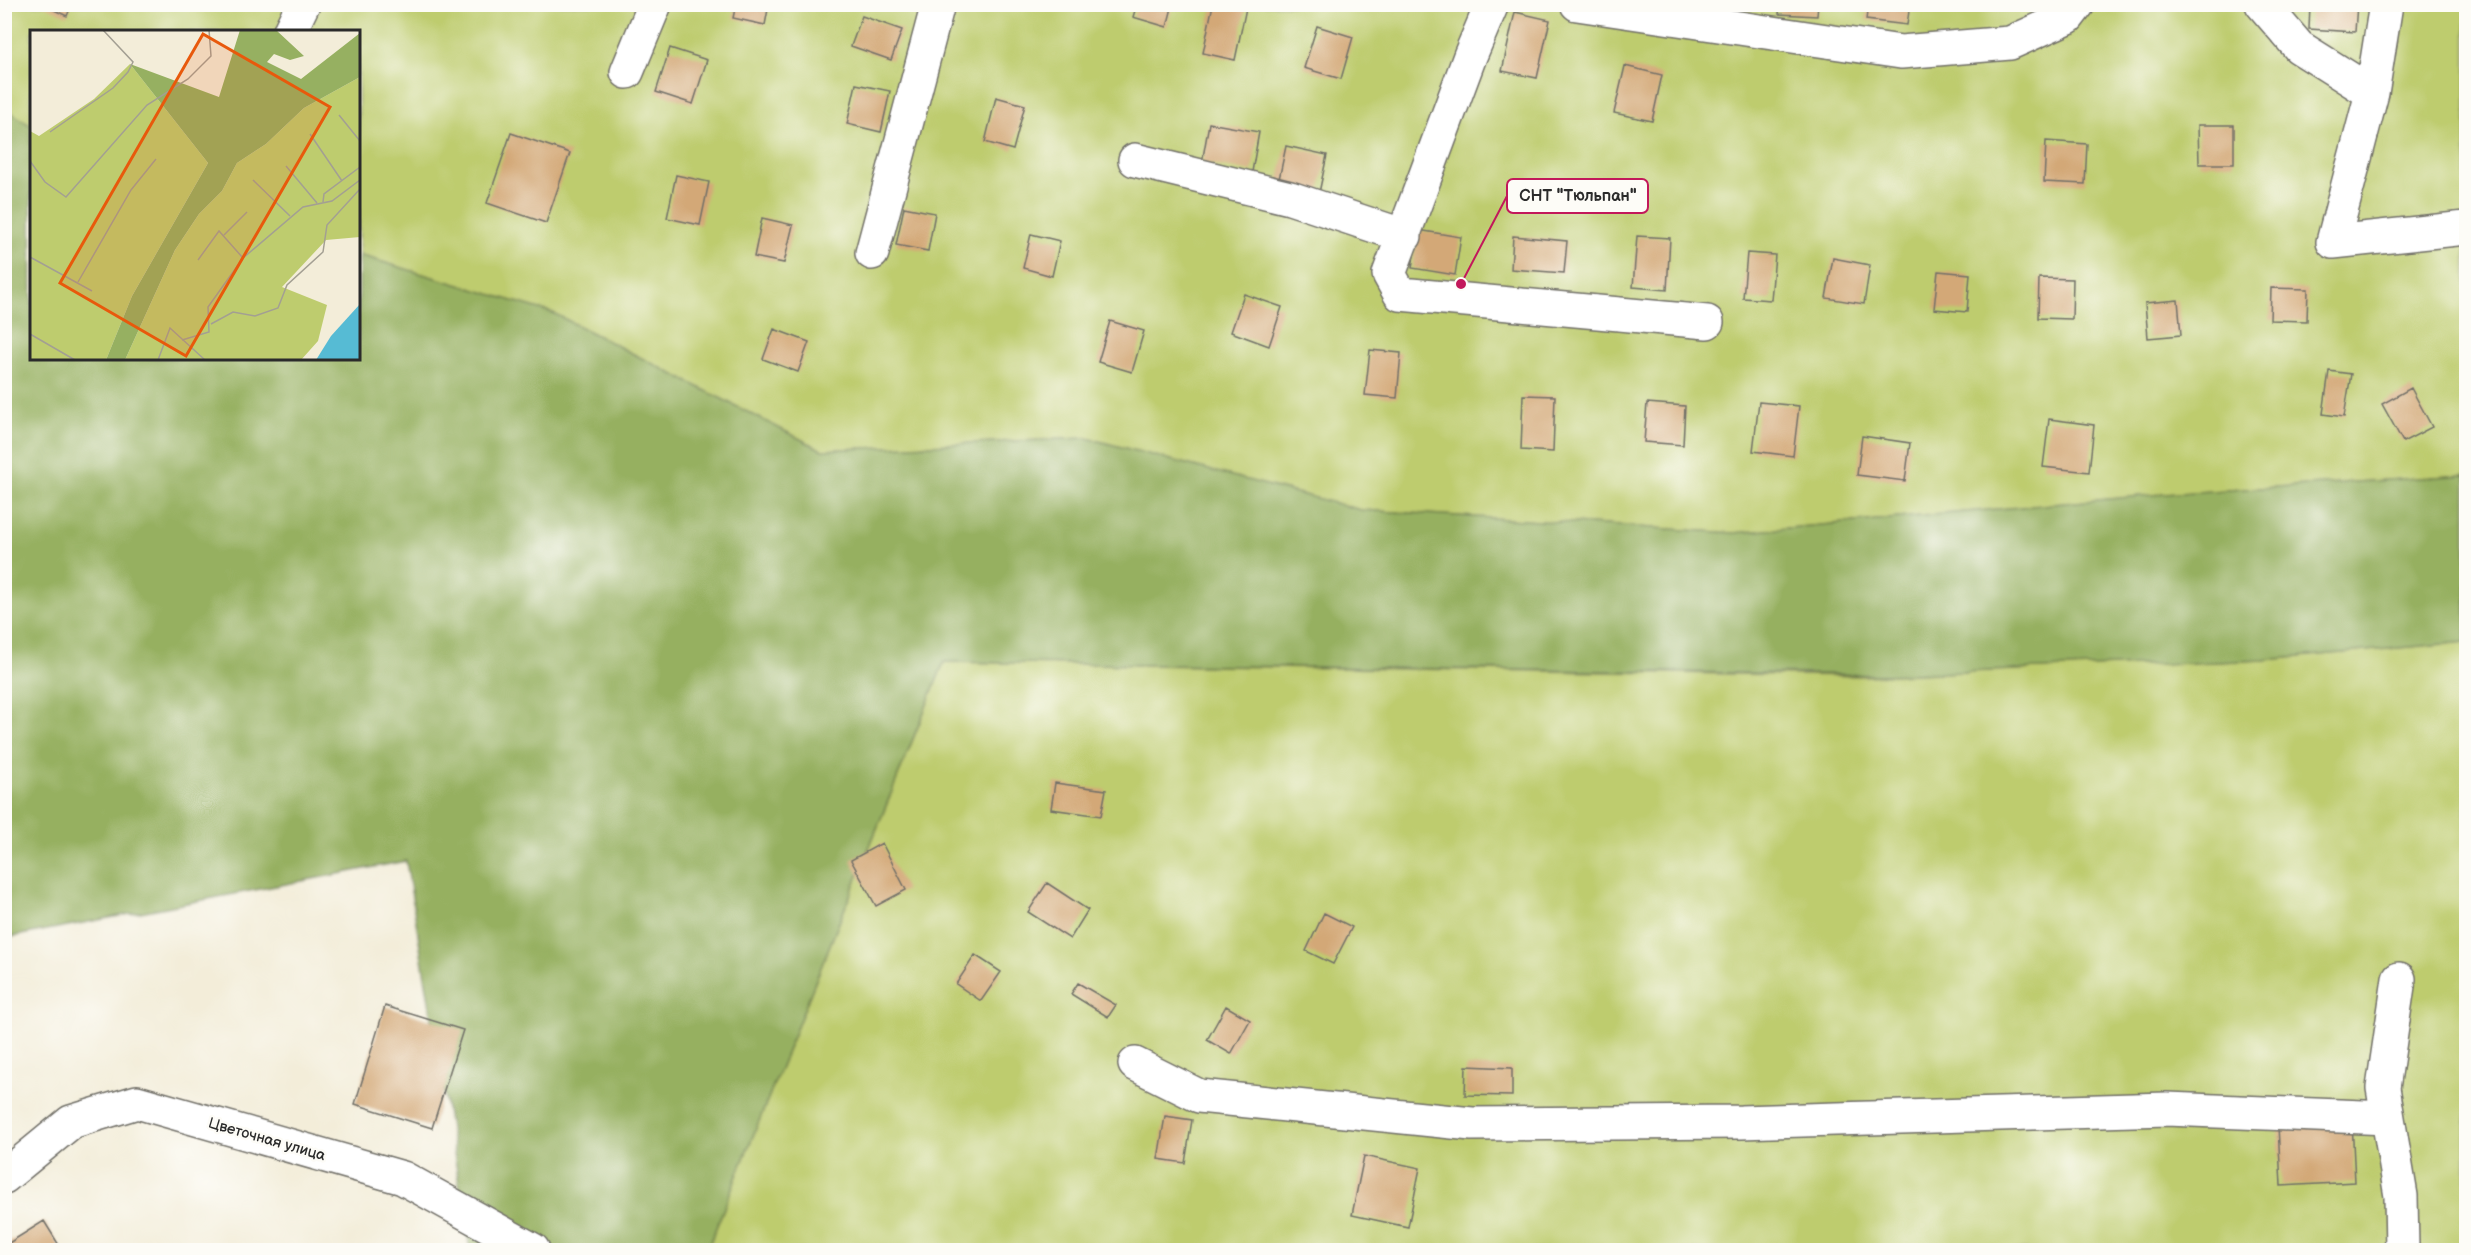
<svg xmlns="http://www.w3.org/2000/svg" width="2471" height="1255" font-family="'Balsamiq Sans',sans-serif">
<rect width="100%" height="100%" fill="#fdfcf7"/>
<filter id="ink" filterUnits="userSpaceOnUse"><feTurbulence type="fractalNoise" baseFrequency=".0167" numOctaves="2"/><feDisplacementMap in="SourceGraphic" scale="12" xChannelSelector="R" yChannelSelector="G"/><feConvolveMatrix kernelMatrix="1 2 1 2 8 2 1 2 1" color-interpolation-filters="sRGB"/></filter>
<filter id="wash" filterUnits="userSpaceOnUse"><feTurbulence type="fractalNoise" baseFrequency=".008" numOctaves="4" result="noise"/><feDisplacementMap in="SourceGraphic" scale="24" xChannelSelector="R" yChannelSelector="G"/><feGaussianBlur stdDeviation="1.35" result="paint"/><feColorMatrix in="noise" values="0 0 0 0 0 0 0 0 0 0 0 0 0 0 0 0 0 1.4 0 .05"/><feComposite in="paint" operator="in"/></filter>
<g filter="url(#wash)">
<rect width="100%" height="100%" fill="#f3edd9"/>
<path fill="#becc6e" stroke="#747c4c" stroke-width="1.5" d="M4,5H2466V475L2164,494L1734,533L1361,510L1087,438L822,450L553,313L359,255L358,32H32L31,126L5,108Z
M2466,642V1250H707L944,662L1865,676L2264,660Z"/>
<path fill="#96b061" stroke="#606e46" stroke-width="1.5" d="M4,108L31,126L32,358H358L359,255L553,313L822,450L1087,438L1361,510L1734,533L2164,494L2466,475V642L2264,660L1886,675L944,662L707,1250H470L406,861L5,938Z"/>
<g id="blocks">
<path fill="#d3a877" d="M41,4H72L67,16Z
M736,4H769L765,25L733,18Z
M1137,4H1173L1167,27L1133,17Z
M1213,4L1246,8L1235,60L1203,53Z
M1780,4H1818L1817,16L1779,14Z
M1868,4H1910L1907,25L1866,20Z
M2310,4H2357L2355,32L2309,29Z
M1515,12L1550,20L1537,78L1502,71Z
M862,16L902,30L891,60L851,46Z
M1317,26L1353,37L1341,79L1304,68Z
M670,48L707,60L693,104L656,92Z
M1625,66L1662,75L1652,121L1614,113Z
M856,84L890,91L881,132L847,124Z
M996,97L1025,105L1013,150L985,142Z
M1209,123L1259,132L1252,172L1202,163Z
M2198,125H2234V164H2199Z
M511,133L570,153L546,223L487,203Z
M2046,141L2087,144L2085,184L2044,182Z
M1286,146L1327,155L1319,193L1278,184Z
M676,175L709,182L700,225L667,218Z
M904,207L935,213L928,251L896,245Z
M762,218L793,225L784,263L754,257Z
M1418,230L1461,237L1455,275L1412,268Z
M1031,234L1060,241L1052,276L1023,268Z
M1513,236L1567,241L1564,273L1511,269Z
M1637,236L1670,238L1667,290L1633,287Z
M1747,253L1775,255L1771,300L1743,298Z
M1833,258L1870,265L1864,304L1826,298Z
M1938,271L1970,274L1967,312L1934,309Z
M2039,278L2073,279L2072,319L2038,318Z
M2271,288L2308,289L2307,321L2270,320Z
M1244,294L1282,307L1269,346L1231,332Z
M2178,300L2181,335L2148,338L2145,303Z
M1110,321L1144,331L1132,372L1098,362Z
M774,329L809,342L798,372L763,359Z
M1370,350L1401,353L1397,398L1365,395Z
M2329,371L2351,374L2344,417L2323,414Z
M2411,388L2432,427L2403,442L2382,404Z
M1523,395L1555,396L1553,452L1521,450Z
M1759,402L1799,406L1793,456L1753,451Z
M1647,403L1685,406L1683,445L1644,442Z
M2049,419L2094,425L2089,472L2043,467Z
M1862,436L1910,443L1905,481L1857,475Z
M1055,783L1106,790L1101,816L1051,809Z
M882,843L906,890L876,906L851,860Z
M1047,883L1088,910L1070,939L1028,912Z
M1324,913L1352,927L1333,964L1306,951Z
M975,955L1001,972L981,1001L956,984Z
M1078,983L1116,1005L1108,1017L1071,994Z
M385,1006L463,1030L432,1128L355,1104Z
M1226,1006L1250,1020L1231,1054L1207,1040Z
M1466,1066L1512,1068V1096L1465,1095Z
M1165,1116L1192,1120L1185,1163L1158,1159Z
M2352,1121L2355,1182L2281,1186L2278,1125Z
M1364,1156L1420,1168L1408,1227L1352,1215Z
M44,1221L62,1250H4V1246Z"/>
</g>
</g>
<g filter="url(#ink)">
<use href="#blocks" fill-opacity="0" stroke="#716f68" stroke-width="1.5"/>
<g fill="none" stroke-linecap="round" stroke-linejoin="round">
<g stroke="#716f68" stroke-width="36">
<path id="minor" d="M1492,4L1470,56L1389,274L1400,294L1707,322
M1577,4L1901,52L2010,43L2068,17L2078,4
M2262,4L2299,47L2372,93
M2386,4L2372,93L2333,242L2466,228
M290,31L303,4
M627,72L655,4
M1135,160L1290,198L1405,236
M872,253L938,4
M2399,979L2383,1088L2401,1196L2402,1250
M1135,1064L1199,1096L1472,1124L1741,1122L2167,1109L2388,1118
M4,1177L71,1122L137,1102L403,1178L533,1250"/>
</g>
<use href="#minor" stroke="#fff" stroke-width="33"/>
</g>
</g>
<g text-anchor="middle" stroke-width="5" stroke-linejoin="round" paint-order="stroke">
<g font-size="15" fill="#2b2b2b" stroke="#fdfcf7">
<text transform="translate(267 1139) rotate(16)" y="5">Цветочная улица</text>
</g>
</g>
<g transform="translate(30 30)">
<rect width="330" height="330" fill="#f3edd9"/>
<path d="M100,34L178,133L102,266L76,330H0V101L9,106L64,69ZM330,47V207L296,210L252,257L297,275L288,311L271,330H95L145,220L169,184L192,161L207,133L236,114L274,78Z" fill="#becc6e"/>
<path d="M210,0H246L274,26L260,30L244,24L237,32L271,49L330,3V47L274,78L236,114L207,133L192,161L169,184L145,220L95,330H76L102,266L178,133L100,34L189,67Z" fill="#96b061"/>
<path d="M330,274V330H286L301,306Z" fill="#56bbd4"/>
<path fill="none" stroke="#a39f93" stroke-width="1.5" d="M309,85L330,111M20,102L83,58L98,42L103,32L73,0M280,104L312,151M0,131L15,152L36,167L117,75L158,49L181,26L179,0M256,136L287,173M223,150L260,186M293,172L294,164L330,137M194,205L217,182M0,227L62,261M168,230L189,201L213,228M48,252L101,160L126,129M181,294L203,282L225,286L248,278L257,255L293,222L297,195L330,159M0,304L45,330M152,310L179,302L178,277L213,228L273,177L302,171L330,150M128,330L140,298L175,330"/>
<path fill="#e8590c" fill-opacity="0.15" stroke="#e8590c" stroke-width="3" d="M173,4L300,77L156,326L30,253Z"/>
<rect width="330" height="330" fill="none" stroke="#2b2b2b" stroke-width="3"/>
</g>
<path fill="none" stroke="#c2185b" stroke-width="2" d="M1461 284L1507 196"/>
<circle fill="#c2185b" stroke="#fdfcf7" stroke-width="2" cx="1461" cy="284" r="6"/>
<rect fill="#fdfcf7" stroke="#c2185b" stroke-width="2" x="1507" y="179" width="141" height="34" rx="6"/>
<g font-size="16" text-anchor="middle" font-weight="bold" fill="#2b2b2b">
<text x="1578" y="201">СНТ "Тюльпан"</text>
</g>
<rect width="2471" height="1255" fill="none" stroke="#fdfcf7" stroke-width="24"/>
</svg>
